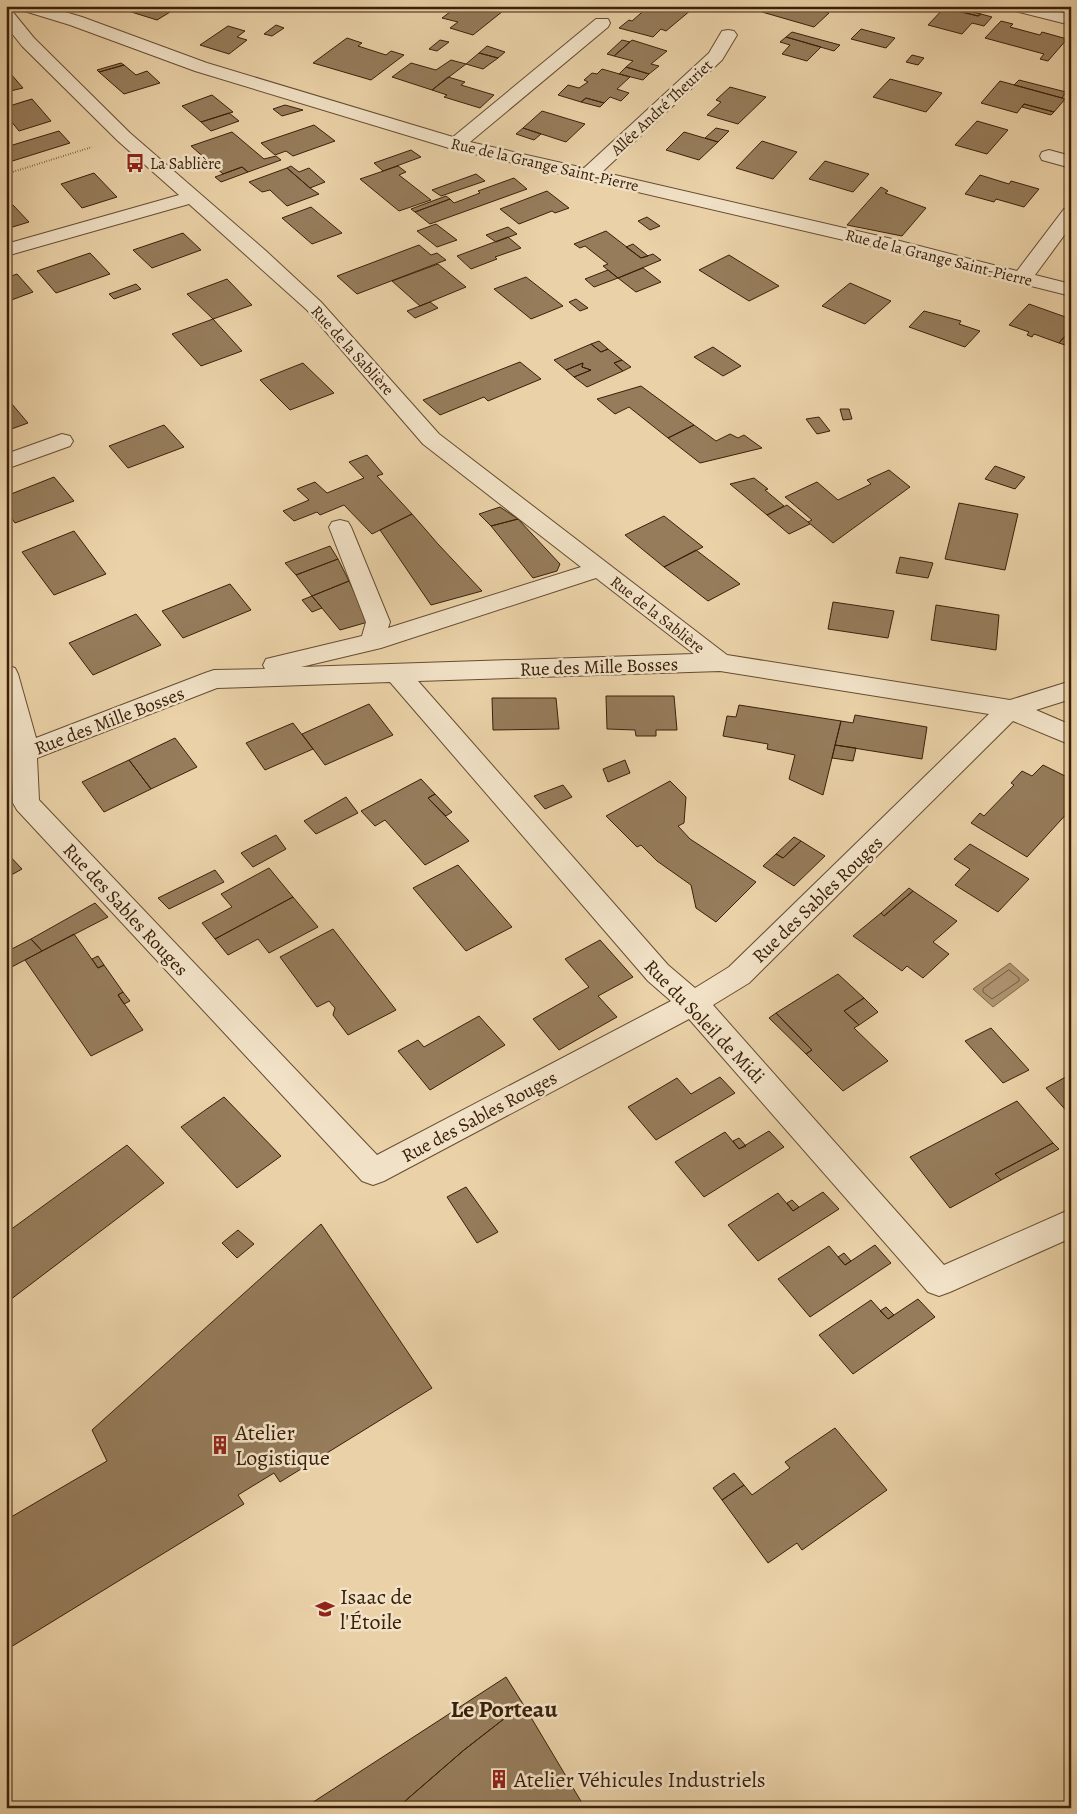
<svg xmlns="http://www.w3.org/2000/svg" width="1077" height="1814" font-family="Alegreya,serif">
<rect width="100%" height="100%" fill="#ead1a7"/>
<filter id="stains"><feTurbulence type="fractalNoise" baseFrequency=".004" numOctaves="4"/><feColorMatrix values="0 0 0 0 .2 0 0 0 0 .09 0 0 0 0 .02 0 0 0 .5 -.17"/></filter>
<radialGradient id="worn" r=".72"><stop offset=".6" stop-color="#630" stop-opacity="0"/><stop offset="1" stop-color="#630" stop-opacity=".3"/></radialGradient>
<path fill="#ae9571" stroke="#806647" d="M1010,963L1029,980L993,1007L973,989Z"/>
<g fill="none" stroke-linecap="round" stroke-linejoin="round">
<path stroke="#745a3d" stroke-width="1" d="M1009,970L1019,978V981L992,999L983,992V989Z"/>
</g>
<path fill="#967c5b" stroke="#3a2009" d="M131,6H180L157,20L125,10Z
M458,6H492L491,7L503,11L473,35L450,28L458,22L442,18Z
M649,6H678L691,10L666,31L661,29L653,37L619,28L629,20L632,21Z
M769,6H805L829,13L814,27L762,12Z
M944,8L978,16L981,14L992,17L984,26L972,23L962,34L928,25Z
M957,8L981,14L978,16L955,10Z
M1001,21L1013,24L1010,27L1040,35L1042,32L1067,39L1048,61L1040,59L1044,54L985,38Z
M276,25L284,28L272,36L264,34Z
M228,26L245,31L237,37L247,40L229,54L200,45Z
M861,29L895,38L886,48L851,39Z
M792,32L840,45L834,51L786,37Z
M786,37L821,47L807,61L782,54L790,45L780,42Z
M347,38L362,43L358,46L386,55L391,51L404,55L371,80L313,63Z
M440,40L449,42L437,51L429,49Z
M622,40L630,42L614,56L607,54Z
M632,40L667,51L651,64L659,66L649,74L626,67L633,61L614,56Z
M487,46L505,52L498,58L479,53Z
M479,53L498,58L483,69L466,64Z
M912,55L924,58L918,65L906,62Z
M451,60L466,64L432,90L392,77L411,63L436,70Z
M121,63L124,65L99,72L97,70Z
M124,65L136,75L147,71L160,83L124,94L99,72Z
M626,67L649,74L643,80L619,74Z
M602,69L630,77L617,89L629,93L621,101L610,97L604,103L586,98L581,102L558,95L568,85L579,88L588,82L584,80L592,73L597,74Z
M10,73L23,88L6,92V74Z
M448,77L465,82L461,85L494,95L480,108L444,97L447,95L432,90Z
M890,79L942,93L926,112L873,97Z
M1019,80L1066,92L1062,98L1014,85Z
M1000,81L1062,98L1065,99L1054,112L1024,104L1017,113L981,103Z
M730,87L766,97L738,124L707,115L721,102L716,100Z
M212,95L233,112L201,122L182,106Z
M586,98L604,103L600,107L581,102Z
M32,99L51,121L19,131L6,115V107Z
M1024,104L1054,112L1051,115L1022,107Z
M285,105L303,110L282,116L273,109Z
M542,111L585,124L566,142L523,128Z
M229,113L239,121L211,131L201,122Z
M977,121L1008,130L987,154L955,145Z
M314,125L335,141L293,156L286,151L275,155L261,143Z
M523,128L541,134L534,140L516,134Z
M716,128L729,131L718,142L705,138Z
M59,131L70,143L6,163V147Z
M232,132L264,159L276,156L281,160L248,172L242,167L223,174L191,146Z
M684,132L718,142L699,160L666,150Z
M762,141L797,152L773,179L736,168Z
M411,150L421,157L383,171L374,163Z
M825,161L869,174L853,192L809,179Z
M291,166L299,172L309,168L325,182L310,188L287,168Z
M398,166L406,172L399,175L431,200L399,211L360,179Z
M242,167L248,172L221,182L215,177Z
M287,168L310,188L319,194L287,206L270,190L262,192L249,182Z
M94,173L117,197L82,208L61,184Z
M476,174L485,181L441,196L432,190Z
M980,175L1009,184L1011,181L1039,189L1024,207L996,199L994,202L965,194Z
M514,178L527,189L430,224L415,212L450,199L454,203L480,193L478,191Z
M881,187L888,191L885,193L926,208L902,236L847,225Z
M547,191L569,208L555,213L552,211L519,224L500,209Z
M446,196L450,199L415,212L411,209Z
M13,205L29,222L6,229V207Z
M311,207L342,233L312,244L282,218Z
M647,217L660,226L650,230L638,221Z
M436,224L457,240L437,247L417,231Z
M508,227L517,234L496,242L486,235Z
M606,231L641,258L653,254L661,260L618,278L603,266L608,264L585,246L580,248L574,244Z
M183,233L201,250L152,268L133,250Z
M508,237L521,248L495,257L497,259L471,269L457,256Z
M633,244L648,256L641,258L626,247Z
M419,245L431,255L437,253L446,260L357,294L337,276Z
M90,253L110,274L56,293L37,271Z
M729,255L779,286L749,301L699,270Z
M438,264L466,287L420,306L392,281Z
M643,268L661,282L636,292L618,278Z
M608,270L618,278L594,287L585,279Z
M17,274L33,292L6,302V278Z
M526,277L563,306L531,319L494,289Z
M227,279L252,305L213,319L187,294Z
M850,283L891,301L865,324L822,306Z
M136,284L141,289L114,299L109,294Z
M576,299L588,308L580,311L569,302Z
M430,302L438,308L415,318L407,311Z
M1029,304L1071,319V329L1059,343L1034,334L1032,337L1027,335L1029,332L1009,325Z
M924,311L961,321L959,324L980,331L965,347L909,327Z
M213,319L242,351L201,366L172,334Z
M1071,329V347L1059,343Z
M599,341L608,349L601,352L591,344Z
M591,344L601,352L608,349L622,360L614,363L623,371L587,387L574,377L591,370L582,367L583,363L566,370L554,360Z
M713,347L741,366L723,376L694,357Z
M622,360L631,367L623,371L614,363Z
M520,362L541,379L488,401L484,397L440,415L423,400Z
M303,363L334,393L290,410L260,380Z
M583,363L582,367L591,370L574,377L566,370Z
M641,386L687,420L694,425L668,438L629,407L615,414L597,399Z
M6,397L28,423L6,431Z
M840,409H849L852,419L843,420Z
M819,417L830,431L817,434L806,419Z
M164,425L184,447L128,468L109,446Z
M694,425L716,441L730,434L738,438L744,435L762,448L700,463L668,438Z
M367,455L383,474L377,476L412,514L372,534L344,505L320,515L317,512L294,521L283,511L309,500L297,489L315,482L327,493L364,478L349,462Z
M995,466L1025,477L1015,489L985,479Z
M889,470L910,487L833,543L808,522L812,520L785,497L817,482L838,500L871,484L867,480Z
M54,477L74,501L15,523L6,511V496Z
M754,478L768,489L765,490L784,506L767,515L730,484Z
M959,503L1018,514L1005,570L945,559Z
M787,505L808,522L810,524L789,534L767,515Z
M500,507L518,519L491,526L479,514Z
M412,514L438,544L482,591L431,605L380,530Z
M664,516L703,547L664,567L625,535Z
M518,519L560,564L557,571L533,578L491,526Z
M74,531L106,574L54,595L22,552Z
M330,546L338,559L296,575L285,563Z
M696,550L740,584L708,601L664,567Z
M900,557L933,563L928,578L896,573Z
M338,559L349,581L312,596L296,575Z
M349,581L368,622L340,630L312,596Z
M230,584L251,610L183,638L162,611Z
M312,596L322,608L312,612L302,600Z
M833,602L894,611L888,638L828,629Z
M936,605L999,615L996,650L931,640Z
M136,614L161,645L93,675L69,643Z
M606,696H674L677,730H656V736H636L635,730L607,729Z
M492,698H556L559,729L493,730Z
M369,704L393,735L325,765L302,734Z
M739,705L841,721L823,795L789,779L795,755L767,749L768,744L723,736L727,716L736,717Z
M855,715L927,727L922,759L835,745L841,721L853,723Z
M293,723L313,749L265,770L246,743Z
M175,738L197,767L151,789L129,760Z
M835,745L856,748L853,761L832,758Z
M129,760L151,789L104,812L82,782Z
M625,760L630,773L608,782L603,769Z
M1043,765L1071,779V809L1027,857L971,823L980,813L984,816L1014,785L1011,783L1022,771L1032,776Z
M421,779L435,794L428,798L469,841L425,865L385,820L375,826L361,811Z
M670,781L686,797L684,823L678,826L690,839L756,882L716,922L696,908L691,885L657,861L641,845L637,847L606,816Z
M563,785L572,797L545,809L534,796Z
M435,794L452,812L446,816L428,798Z
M346,797L358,813L316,834L304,821Z
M276,835L286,849L253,867L241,853Z
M794,837L801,841L783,858L776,854Z
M801,841L825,856L794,886L763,866L776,854L783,858Z
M970,844L1029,879L998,912L955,885L970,869L954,859Z
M6,852L22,869L6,878Z
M458,865L512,927L466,951L413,888Z
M269,868L293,897L215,939L202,923L232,907L221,894Z
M215,870L224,882L169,909L158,898Z
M909,888L913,891L884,916L881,913Z
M913,891L957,921L933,942L949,954L923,978L907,966L902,971L853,936L881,913L884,916Z
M293,897L318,927L269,953L258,939L228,955L215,939Z
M95,903L108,917L42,951L31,939Z
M333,929L396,1010L348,1035L333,1015L335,1008L329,1001L317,1007L280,957Z
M74,934L98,968L104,965L123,992L118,995L143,1030L91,1056L25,960Z
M31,939L42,951L6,970V952Z
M600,940L633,977L598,996L617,1017L559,1050L533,1019L589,987L565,959Z
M98,956L104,965L98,968L92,959Z
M838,974L864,998L844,1011L859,1025L854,1028L888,1061L843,1091L806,1054L812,1050L776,1013Z
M123,992L130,1001L124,1004L118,995Z
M864,998L878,1012L859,1025L844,1011Z
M776,1013L812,1050L806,1054L769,1018Z
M479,1016L505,1045L430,1090L398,1051L418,1040L424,1047Z
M991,1028L1029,1070L1003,1083L965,1041Z
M1071,1074V1116L1046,1088Z
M720,1077L735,1093L656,1140L628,1107L677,1078L691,1094Z
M224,1097L281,1156L237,1188L181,1127Z
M1017,1101L1053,1143L995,1174L1001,1180L950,1208L910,1157Z
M769,1131L784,1147L704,1197L675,1162L725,1132L739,1149Z
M739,1138L746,1146L739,1149L733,1141Z
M1053,1143L1059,1149L1001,1180L995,1174Z
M127,1145L164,1183L6,1303V1233Z
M466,1187L498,1232L477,1243L447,1197Z
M823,1192L839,1209L758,1261L728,1225L778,1193L793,1211Z
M792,1200L799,1207L793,1211L787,1203Z
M321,1224L432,1388L280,1482L274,1473L238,1495L244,1504L6,1650V1520L107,1461L92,1430Z
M238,1230L254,1244L237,1258L222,1243Z
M875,1245L891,1263L810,1317L778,1279L829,1246L845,1265Z
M844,1253L851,1261L845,1265L838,1257Z
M918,1299L935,1317L853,1374L819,1335L871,1300L888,1319Z
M886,1307L894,1315L888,1319L880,1311Z
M835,1428L887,1490L802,1550L797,1543L768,1563L722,1500L744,1485L752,1495L790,1468L785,1462Z
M734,1473L744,1485L722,1500L713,1488Z
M506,1677L523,1704L464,1750L397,1808H304Z
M523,1704L585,1808H397L464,1750Z"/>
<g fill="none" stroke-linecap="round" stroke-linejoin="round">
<g stroke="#664c30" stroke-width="2">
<path id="minor" d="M19,6H45L82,17L207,63L453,137L596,19H608L610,23L608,27L470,142L584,168L709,53L722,31L728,30L734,31L737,35L722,60L602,172L892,239L1017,271L1064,209L1071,207V226L1035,275L1071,284V296L891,251L449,148L195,71L70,25L21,10Z
M1009,6H1038L1071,15V25L1011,10Z
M6,10L12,11L34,38L130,133L266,251L321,302L439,434L727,655L1010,700L1071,681V699L1036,710L1071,725V745L1013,721L749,983L713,1005L944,1265L1071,1209V1238L950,1292L939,1296L928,1292L689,1019L384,1181L373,1185L362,1181L17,810L13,803L12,770L6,771V751L11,749L10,734L6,719V665L15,668L18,674L36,738L205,673L214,670L265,669L263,665L266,659L362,636L366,622L329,527L332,522L340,520L348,522L351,527L390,622L388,628L581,567L423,444L307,310L189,204L6,256V244L179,195L118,141L22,46L6,26ZM596,578L694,654L301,667L381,648ZM720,671L989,714L729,967L695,988L668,965L418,681ZM390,682L648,981L671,1001L377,1155L39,800L37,758L217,688Z
M1049,150L1071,156V168L1042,160L1040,156L1042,152Z
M62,434L70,436L73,441L70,446L6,469V454Z"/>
</g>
<path stroke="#3a2009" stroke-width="2" stroke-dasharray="0.5 2" stroke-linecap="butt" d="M6,174L92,147"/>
<use href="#minor" fill="#f1e1c6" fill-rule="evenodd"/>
</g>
<defs>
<g id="bus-bare" transform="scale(1.5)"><path d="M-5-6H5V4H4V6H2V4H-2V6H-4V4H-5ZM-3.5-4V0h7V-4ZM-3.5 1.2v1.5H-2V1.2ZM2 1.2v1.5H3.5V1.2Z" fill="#8f2418" stroke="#f1e1c6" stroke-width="2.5" paint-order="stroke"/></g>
<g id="building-bare" transform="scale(1.5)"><path d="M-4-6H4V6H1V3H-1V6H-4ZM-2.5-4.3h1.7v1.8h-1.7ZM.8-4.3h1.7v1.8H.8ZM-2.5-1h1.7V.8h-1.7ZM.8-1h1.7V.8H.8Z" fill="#8f2418" stroke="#f1e1c6" stroke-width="2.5" paint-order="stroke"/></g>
<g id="school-bare" transform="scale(1.5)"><path d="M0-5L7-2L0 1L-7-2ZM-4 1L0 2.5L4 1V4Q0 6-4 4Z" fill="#8f2418" stroke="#f1e1c6" stroke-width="2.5" paint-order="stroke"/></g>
</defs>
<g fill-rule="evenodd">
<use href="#bus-bare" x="135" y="163"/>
<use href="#building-bare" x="220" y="1445"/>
<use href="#school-bare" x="325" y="1609"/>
<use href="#building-bare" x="499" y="1779"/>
</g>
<g text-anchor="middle" stroke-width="5" stroke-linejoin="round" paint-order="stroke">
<g font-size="16" fill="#3a2009" stroke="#f1e1c6">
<text transform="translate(661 107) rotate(-43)" y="6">Allée André Theuriet</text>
<text transform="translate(545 164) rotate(13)" y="6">Rue de la Grange Saint-Pierre</text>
<text transform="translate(939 257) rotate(14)" y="6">Rue de la Grange Saint-Pierre</text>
<text transform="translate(353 350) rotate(48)" y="6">Rue de la Sablière</text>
<text transform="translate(658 614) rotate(38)" y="6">Rue de la Sablière</text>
</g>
<g font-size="16" fill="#3a2009" stroke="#f1e1c6" text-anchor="start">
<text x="150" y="169">La Sablière</text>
</g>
<g font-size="19" fill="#3a2009" stroke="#f1e1c6">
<text transform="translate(599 666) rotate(-2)" y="7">Rue des Mille Bosses</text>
<text transform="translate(109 720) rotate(-21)" y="7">Rue des Mille Bosses</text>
<text transform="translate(817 899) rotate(-44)" y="7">Rue des Sables Rouges</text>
<text transform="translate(126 909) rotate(47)" y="7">Rue des Sables Rouges</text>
<text transform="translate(705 1021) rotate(46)" y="7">Rue du Soleil de Midi</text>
<text transform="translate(479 1116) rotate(-28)" y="7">Rue des Sables Rouges</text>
</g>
<g font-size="22" fill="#3a2009" stroke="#f1e1c6" text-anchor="start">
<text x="235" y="1440">Atelier<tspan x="235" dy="25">Logistique</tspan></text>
<text x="340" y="1604">Isaac de<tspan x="340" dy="25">l'Étoile</tspan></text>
<text x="514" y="1787">Atelier Véhicules Industriels</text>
</g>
<g font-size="24" font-weight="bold" fill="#3a2009" stroke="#f1e1c6">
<text x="504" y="1717">Le Porteau</text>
</g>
</g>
<rect width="1077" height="1814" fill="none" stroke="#ead1a7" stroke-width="25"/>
<rect x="8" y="8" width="1062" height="1799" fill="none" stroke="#3a2009" stroke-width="2.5"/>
<rect x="12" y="12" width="1052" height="1789" fill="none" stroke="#3a2009"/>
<rect width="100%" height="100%" filter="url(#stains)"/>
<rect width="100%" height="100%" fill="url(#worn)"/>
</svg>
